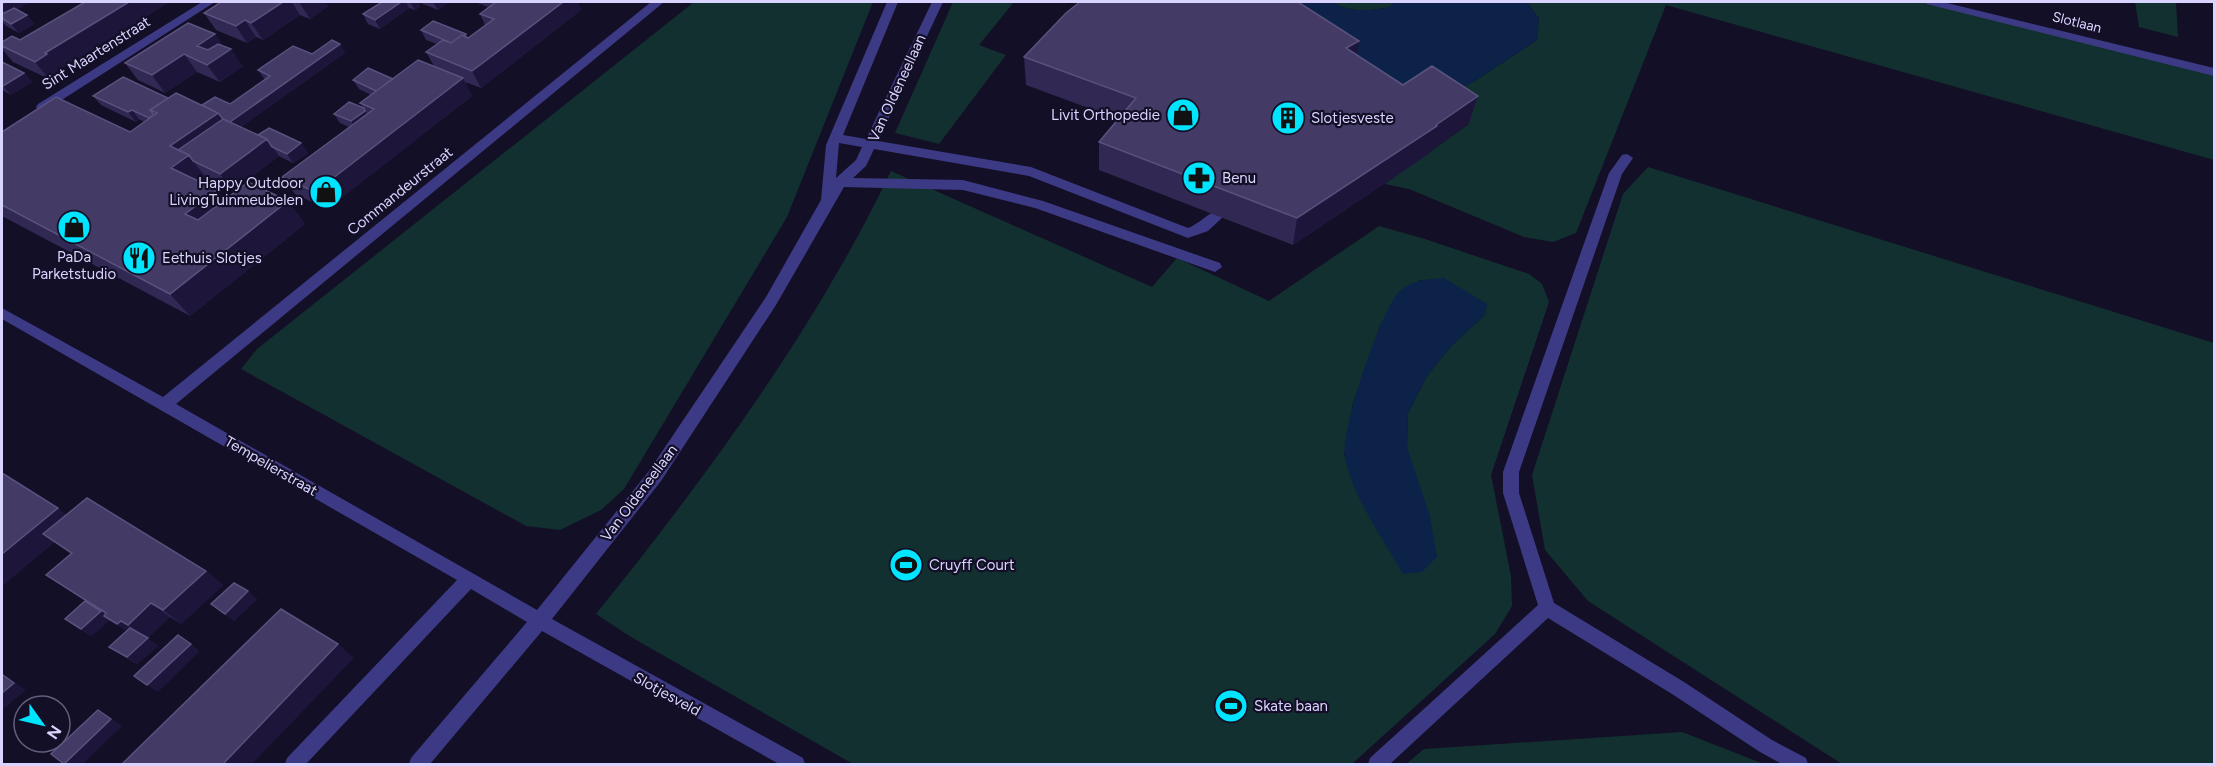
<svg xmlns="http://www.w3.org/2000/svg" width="2216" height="766" font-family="Figtree,sans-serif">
<rect width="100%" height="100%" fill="#130f26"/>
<path fill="#12302f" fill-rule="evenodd" d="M694,2H873L787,217L624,489L601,510L560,530L526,526L241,369L257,349Z
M953,2H1014L979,45L1006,55L939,144L895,133Z
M1331,2H1394L1390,7C1368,11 1352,13 1331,2Z
M1527,2H1926L2214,73V160L1666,5L1576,233L1553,242L1524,237L1409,189L1385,184L1469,124L1450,94L1473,82L1537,40L1539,19Z
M2135,2H2176L2178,37L2139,27Z
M1648,167L2214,343V764H1842L1588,601L1545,550L1532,475L1623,194Z
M891,171L1152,287L1177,258L1269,301L1379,226L1425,239L1529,274L1542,284L1549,302L1491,475L1511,576L1512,606L1495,634L1352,764H853L631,637L596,614C705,479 816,328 891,171ZM1421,280L1485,315L1451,346L1427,376L1408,413L1407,447L1344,456L1353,403L1380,326L1400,291Z
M1682,732L1764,764H1406L1424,749Z"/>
<path fill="#0c2248" d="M1253,2H1331C1352,13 1368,11 1390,7L1394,2H1527L1539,19L1537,40L1473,82L1449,95L1396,113Z
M1444,278L1487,304L1485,315L1451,346L1427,376L1408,413L1407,447L1430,516L1437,557L1422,572L1403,574C1382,537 1355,501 1345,459C1339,434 1381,307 1401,290C1413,280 1429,279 1444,278Z"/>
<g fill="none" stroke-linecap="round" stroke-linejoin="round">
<path fill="#3d3a85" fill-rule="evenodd" d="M202,2H215L46,110H38L36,107L38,104Z
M651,2H664L176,404L537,610L649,471L766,297L821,200L826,145L887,2H898L843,135L866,139L932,2H943L878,141L1031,167L1188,228C1199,224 1206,214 1217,211L1224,216L1208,231L1188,238L1029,176L874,149L866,166L853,178L963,180L1043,201L1220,263L1222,267L1215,272L1035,208L963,190L844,187L776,305L661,481L552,619L803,758L805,764H779L542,631L430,764H409L411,758L527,622L471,589L306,764H285L287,758L457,580L2,319V308L163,397ZM839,143L862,147L856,160L836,178Z
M1925,2H1943L2214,68V76L1927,4Z
M1627,154L1633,158L1622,174L1519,472V493L1554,603L1684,682L1772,740L1806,758L1808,764H1782L1760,752L1672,694L1548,618L1390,764H1368L1370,758L1538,605L1503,493V472L1609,173L1622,155Z"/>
</g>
<path fill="#312854" d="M2,2H31L17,9L27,15L34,24L19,33L6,26L2,21Z
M221,2H325L328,6L310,19L300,15L263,40L256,37L247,43L216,30L204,13Z
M382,2H449L438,10L418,2L420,7L415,10L409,8L380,29L368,24L363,14Z
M475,2H578L581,10L481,88L465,82L472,96L327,209L295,194L282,177L349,127L340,123L334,114L364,108L360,103L371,95L359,89L353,80L393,79L434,66L426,52L437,44L426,40L421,30L466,34L468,38L485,25L480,14L488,7Z
M215,34L223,46L243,66L220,82L197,72L165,93L138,80L125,63Z
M20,40L60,70L61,71L49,79L13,62L2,49V42Z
M1359,41L1356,55L1403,85L1478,96L1469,123L1430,151V153L1293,245L1099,170V142L1118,119L1026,85L1024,57Z
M340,44L345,53L241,127L258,135L301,143L308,153L293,163L279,156L233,191L207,178V179L202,182L225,200L288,201L305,224L190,316L2,216V132H130L144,122L139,119L136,122L101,105L93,96L168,98L202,105L230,104L265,80L258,70L312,54Z
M2,62L24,73L32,82L11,95L2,90Z
M66,515L206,571L223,585L181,624L170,617L147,638L158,646L137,664L109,647L127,631L110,620L91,636L65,619L106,614L46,575L71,554L54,542L2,586Z
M257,599L234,621L211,604Z"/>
<path fill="#1d163a" d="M7,2H31L2,18V5Z
M129,2H170L60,70L61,71L49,79L35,62L45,53Z
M283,2H292L300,15L263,40L251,23Z
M299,2H325L328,6L310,19Z
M401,2H406L409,8L380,29L375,20Z
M410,2H417L420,7L415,10Z
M433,2H449L438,10Z
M563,2H578L581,10L481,88L472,71Z
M27,15L34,24L19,33L11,24Z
M245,20L256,37L247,43L236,26Z
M215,34L227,51L210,63L197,46Z
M1359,41L1354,69L1346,48Z
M340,44L345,53L193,161L207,179L190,191L171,168L170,146L218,113Z
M231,49L243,66L220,82L207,65Z
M184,54L197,72L165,93L152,75Z
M24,73L32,82L11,95L3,86Z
M463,78L472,96L327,209L315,192Z
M1478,96L1469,123L1430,151V153L1293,245L1297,218Z
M132,110L139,119L136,122L128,112Z
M365,111L371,120L357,131L351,121Z
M267,139L279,156L233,191L220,174Z
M301,143L308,153L293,163L287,154Z
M217,190L236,213L204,236L185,214Z
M288,201L305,224L190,316L170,294Z
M58,508L77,523L43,534L54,542L2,586V554Z
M206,571L223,585L181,624L163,610Z
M248,591L257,599L234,621L225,614Z
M151,603L170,617L147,639L128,625Z
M101,611L111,619L91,636L81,629Z
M121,621L140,635L137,638L117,624Z
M148,638L158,646L137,664L127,657Z
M191,644L200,651L158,692L147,685Z
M338,644L354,658L251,765H222Z
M3,675L26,690L2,710V693Z
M98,710L122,726L82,765H66L64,764Z"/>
<path fill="#433a66" stroke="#5a527e" stroke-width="1.5" d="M85,2H129L45,53L47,54L35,62L2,46V42L12,36L20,40Z
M221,2H283L251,23L245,20L236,26L204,13Z
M382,2H401L375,20L363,14Z
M496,2H563L472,71L426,52L443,40L451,43L462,35L468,38L494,19L480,14Z
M1080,2H1298L1359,41L1346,48L1403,85L1432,66L1478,96L1436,125L1437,126L1297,218L1099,142L1136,98L1024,57L1066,13Z
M14,8L27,15L11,24L2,18V14Z
M433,21L466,34L464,36L462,35L451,43L421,30Z
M188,23L215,34L197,46L208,50L218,44L231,49L207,65L184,54L152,75L125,63Z
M332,40L340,44L230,122L223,119L218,113L202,105L215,97L230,104L270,76L258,70L293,46L312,54Z
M418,60L463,78L315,192L282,177L374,109L360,103Z
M2,62L24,73L3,86H2Z
M368,68L393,79L376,91L353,80Z
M123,77L168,98L150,110L154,115L149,118L132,110L128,112L93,96Z
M176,93L218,113L170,146L189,155L171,168L217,190L185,214L198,220L248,182L288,201L170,294L2,205V132L56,97L130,132L157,113L150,110Z
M349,102L364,108L365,111L351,121L334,114Z
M223,119L267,139L220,174L193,161L189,155L178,150Z
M269,128L301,143L287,154L272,147L267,139L258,135Z
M2,473L58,508L2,554Z
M87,498L206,571L163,610L151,603L128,625L121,621L117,624L104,616L106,613L46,575L72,553L43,534Z
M234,583L248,591L225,614L211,604Z
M85,601L101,611L81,629L65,619Z
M281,609L338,644L222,765H121Z
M130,628L148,638L127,657L109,647Z
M178,635L191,644L147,685L134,676Z
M3,675L14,683L2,693V676Z
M98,710L111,719L64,764L51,754Z"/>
<defs>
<g id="shop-disc" transform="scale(1.725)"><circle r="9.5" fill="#00e5ff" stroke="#130f26"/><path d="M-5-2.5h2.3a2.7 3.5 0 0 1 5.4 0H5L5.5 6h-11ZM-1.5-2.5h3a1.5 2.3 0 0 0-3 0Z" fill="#111"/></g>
<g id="building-disc" transform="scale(1.725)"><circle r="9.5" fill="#00e5ff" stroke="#130f26"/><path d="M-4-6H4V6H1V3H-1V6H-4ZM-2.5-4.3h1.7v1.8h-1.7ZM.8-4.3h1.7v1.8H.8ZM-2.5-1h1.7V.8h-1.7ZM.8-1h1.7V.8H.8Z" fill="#111"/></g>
<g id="pharmacy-disc" transform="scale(1.725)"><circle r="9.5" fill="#00e5ff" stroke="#130f26"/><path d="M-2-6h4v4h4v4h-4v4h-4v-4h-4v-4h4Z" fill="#111"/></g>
<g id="restaurant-disc" transform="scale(1.725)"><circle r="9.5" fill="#00e5ff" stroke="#130f26"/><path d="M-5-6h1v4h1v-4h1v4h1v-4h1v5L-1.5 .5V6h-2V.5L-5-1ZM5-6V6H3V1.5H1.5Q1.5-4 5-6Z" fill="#111"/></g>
<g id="stadium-disc" transform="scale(1.725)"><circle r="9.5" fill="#00e5ff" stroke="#130f26"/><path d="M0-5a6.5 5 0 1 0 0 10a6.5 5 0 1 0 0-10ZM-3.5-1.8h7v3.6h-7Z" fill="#111"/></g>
</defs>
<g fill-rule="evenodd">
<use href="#shop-disc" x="1183" y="115"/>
<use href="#building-disc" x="1288" y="118"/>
<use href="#pharmacy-disc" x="1199" y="178"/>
<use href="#shop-disc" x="326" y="192"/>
<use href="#shop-disc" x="74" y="227"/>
<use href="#restaurant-disc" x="139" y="258"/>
<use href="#stadium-disc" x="906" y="565"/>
<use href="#stadium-disc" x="1231" y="706"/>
</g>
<g text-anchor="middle" stroke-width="4.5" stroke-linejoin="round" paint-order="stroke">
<g font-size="14" fill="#d9d4ff" stroke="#130f26">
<text transform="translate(2077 22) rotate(14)" y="5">Slotlaan</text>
</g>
<g font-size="15" fill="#d9d4ff" stroke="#130f26">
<text transform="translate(96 53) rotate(-32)" y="5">Sint Maartenstraat</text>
<text transform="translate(897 88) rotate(-65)" y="5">Van Oldeneellaan</text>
<text transform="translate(400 191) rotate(-39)" y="5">Commandeurstraat</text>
<text transform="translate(271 466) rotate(30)" y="5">Tempelierstraat</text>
<text transform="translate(639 493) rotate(-53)" y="5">Van Oldeneellaan</text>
<text transform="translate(667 694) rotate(29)" y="5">Slotjesveld</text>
</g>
<g font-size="15" fill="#d9d4ff" stroke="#130f26" text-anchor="start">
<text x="1160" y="120" text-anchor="end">Livit Orthopedie</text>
<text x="1311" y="123">Slotjesveste</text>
<text x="1222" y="183">Benu</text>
<text x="303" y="188" text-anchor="end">Happy Outdoor<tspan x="303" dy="17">LivingTuinmeubelen</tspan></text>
<text x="74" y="262" text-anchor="middle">PaDa<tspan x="74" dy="17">Parketstudio</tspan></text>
<text x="162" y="263">Eethuis Slotjes</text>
<text x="929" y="570">Cruyff Court</text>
<text x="1254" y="711">Skate baan</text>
</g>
</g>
<rect width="2216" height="766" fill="none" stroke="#d9d4ff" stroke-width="6"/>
<g transform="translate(42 724) rotate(124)"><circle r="28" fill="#130f26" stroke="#625e7d" stroke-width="1.5"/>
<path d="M0-4.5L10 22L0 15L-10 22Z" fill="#00e5ff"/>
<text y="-9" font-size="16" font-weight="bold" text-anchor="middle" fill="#d9d4ff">N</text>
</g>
</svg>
